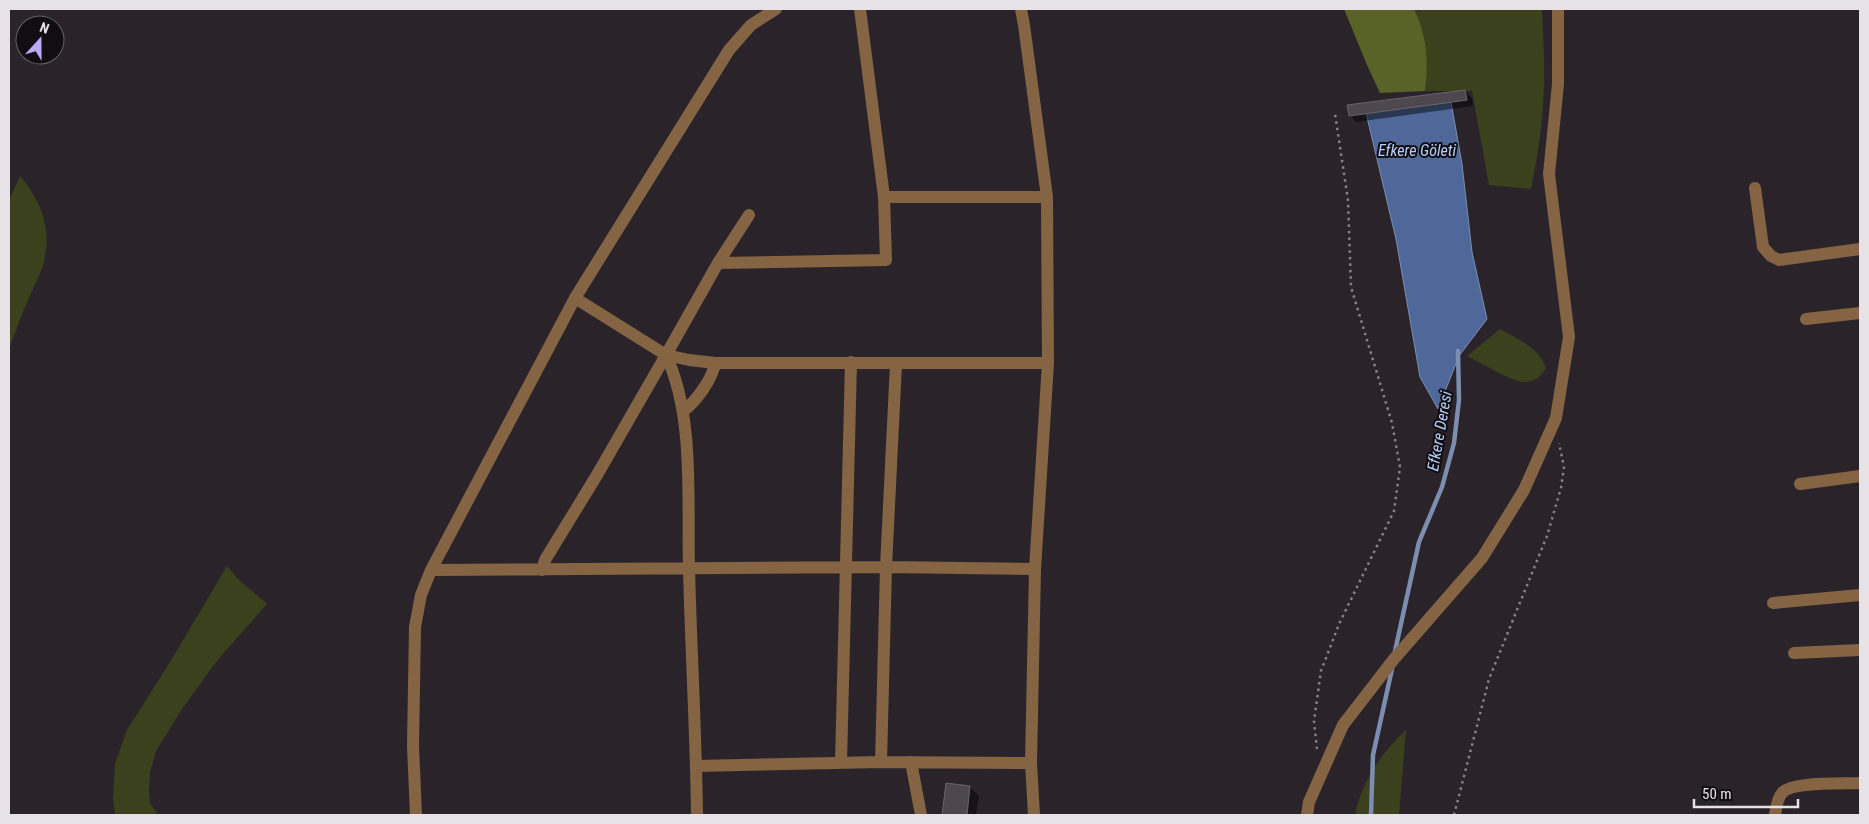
<svg xmlns="http://www.w3.org/2000/svg" width="1869" height="824" font-family="'Roboto Condensed',sans-serif">
<rect width="100%" height="100%" fill="#2a242a"/>
<path fill="#3b411c" d="M1414,9H1542C1543,34 1545,60 1544,86C1543,121 1538,155 1531,189L1489,185L1472,91H1425C1429,62 1427,35 1414,9Z
M20,176C41,200 52,230 44,261C41,275 33,287 28,300C21,316 15,333 9,350V200Z
M1500,329C1519,340 1539,347 1546,368C1541,377 1534,382 1524,382C1512,382 1479,362 1467,356Z
M227,566L239,580L267,604L216,662L182,709L156,751L150,772L149,792L150,803L158,815H115L113,799L115,764L127,730L170,662Z
M1406,730L1399,815H1355C1362,781 1381,753 1406,730Z"/>
<path fill="#596227" d="M1344,9H1414C1427,35 1429,62 1425,91L1380,93L1367,65Z"/>
<path fill="#4f6899" stroke="#7c8db0" d="M1451,102L1462,164L1472,252L1487,319L1459,356L1438,409L1420,377L1396,239L1366,113Z"/>
<path fill="#0007" d="M1465,91L1472,98L1473,106L1356,122L1350,115Z
M947,784L970,787L979,796L976,815H943Z"/>
<g fill="none" stroke-linecap="round" stroke-linejoin="round">
<path stroke="#7c8db0" stroke-width="4.5" d="M1395,651L1419,542L1442,487L1454,443L1459,400L1458,351
M1371,815L1373,755L1392,669"/>
</g>
<path fill="#4e474e" stroke="#6b646b" d="M1465,90L1467,100L1349,116L1347,105Z
M946,783L970,786L967,815H942Z"/>
<g fill="none" stroke-linecap="round" stroke-linejoin="round">
<path stroke="#878287" stroke-width="2.5" stroke-dasharray="2.5 4" stroke-linecap="butt" d="M1317,749L1314,721L1321,671L1339,624L1394,511L1400,467L1392,423L1351,287L1348,200L1335,114
M1454,815L1489,679L1547,536L1561,488L1564,467L1559,443"/>
<path stroke="#856443" stroke-width="12" d="M1021,9L1024,25L1047,197L1048,363L1035,569L1031,763L1034,815
M1755,188L1763,247L1771,256L1779,260L1860,249
M884,197H1047
M718,263L886,260L884,197L860,9
M575,298L666,355L689,360L715,363H1048
M1806,319L1860,313
M683,411C696,402 713,378 715,363
M1800,484L1860,476
M431,570L886,567L1035,569
M542,570L545,560L597,475L666,355
M1773,603L1860,595
M1794,653L1860,650
M881,762L886,567L896,364
M911,762L921,815
M841,763L851,362
M696,766L881,762L1031,763
M416,815L413,746L415,627L421,595L431,570L575,298L729,50L751,25L776,9
M697,815C696,733 691,651 689,568C687,501 695,417 666,355L718,263L749,215
M1307,815L1309,802L1343,725L1394,659L1482,558L1524,490L1556,418L1569,337L1549,174L1558,84V9
M1775,815C1776,808 1777,799 1782,793C1792,781 1844,784 1860,783"/>
</g>
<g text-anchor="middle" stroke-width="4" stroke-linejoin="round" paint-order="stroke">
<g font-size="16" font-style="italic" fill="#b7cffc" stroke="#110e11">
<text x="1417" y="156">Efkere Göleti</text>
<text transform="translate(1439 431) rotate(-80)" y="6">Efkere Deresi</text>
</g>
</g>
<rect width="1869" height="824" fill="none" stroke="#e6e2e6" stroke-width="20"/>
<g transform="translate(40 40) rotate(21)"><circle r="24" fill="#110e11" stroke="#666366"/>
<path d="M0-4L9 19L0 12L-9 19Z" fill="#b9abf7"/>
<text y="-8" font-size="14" font-weight="bold" text-anchor="middle" fill="#e6e2e6">N</text>
</g>
<path d="M1694 799v8h104v-8" fill="none" stroke="#e6e2e6" stroke-width="2.5"/>
<text x="1702" y="799" font-size="15" fill="#e6e2e6" stroke="#110e11" stroke-width="4" paint-order="stroke">50 m</text>
</svg>
